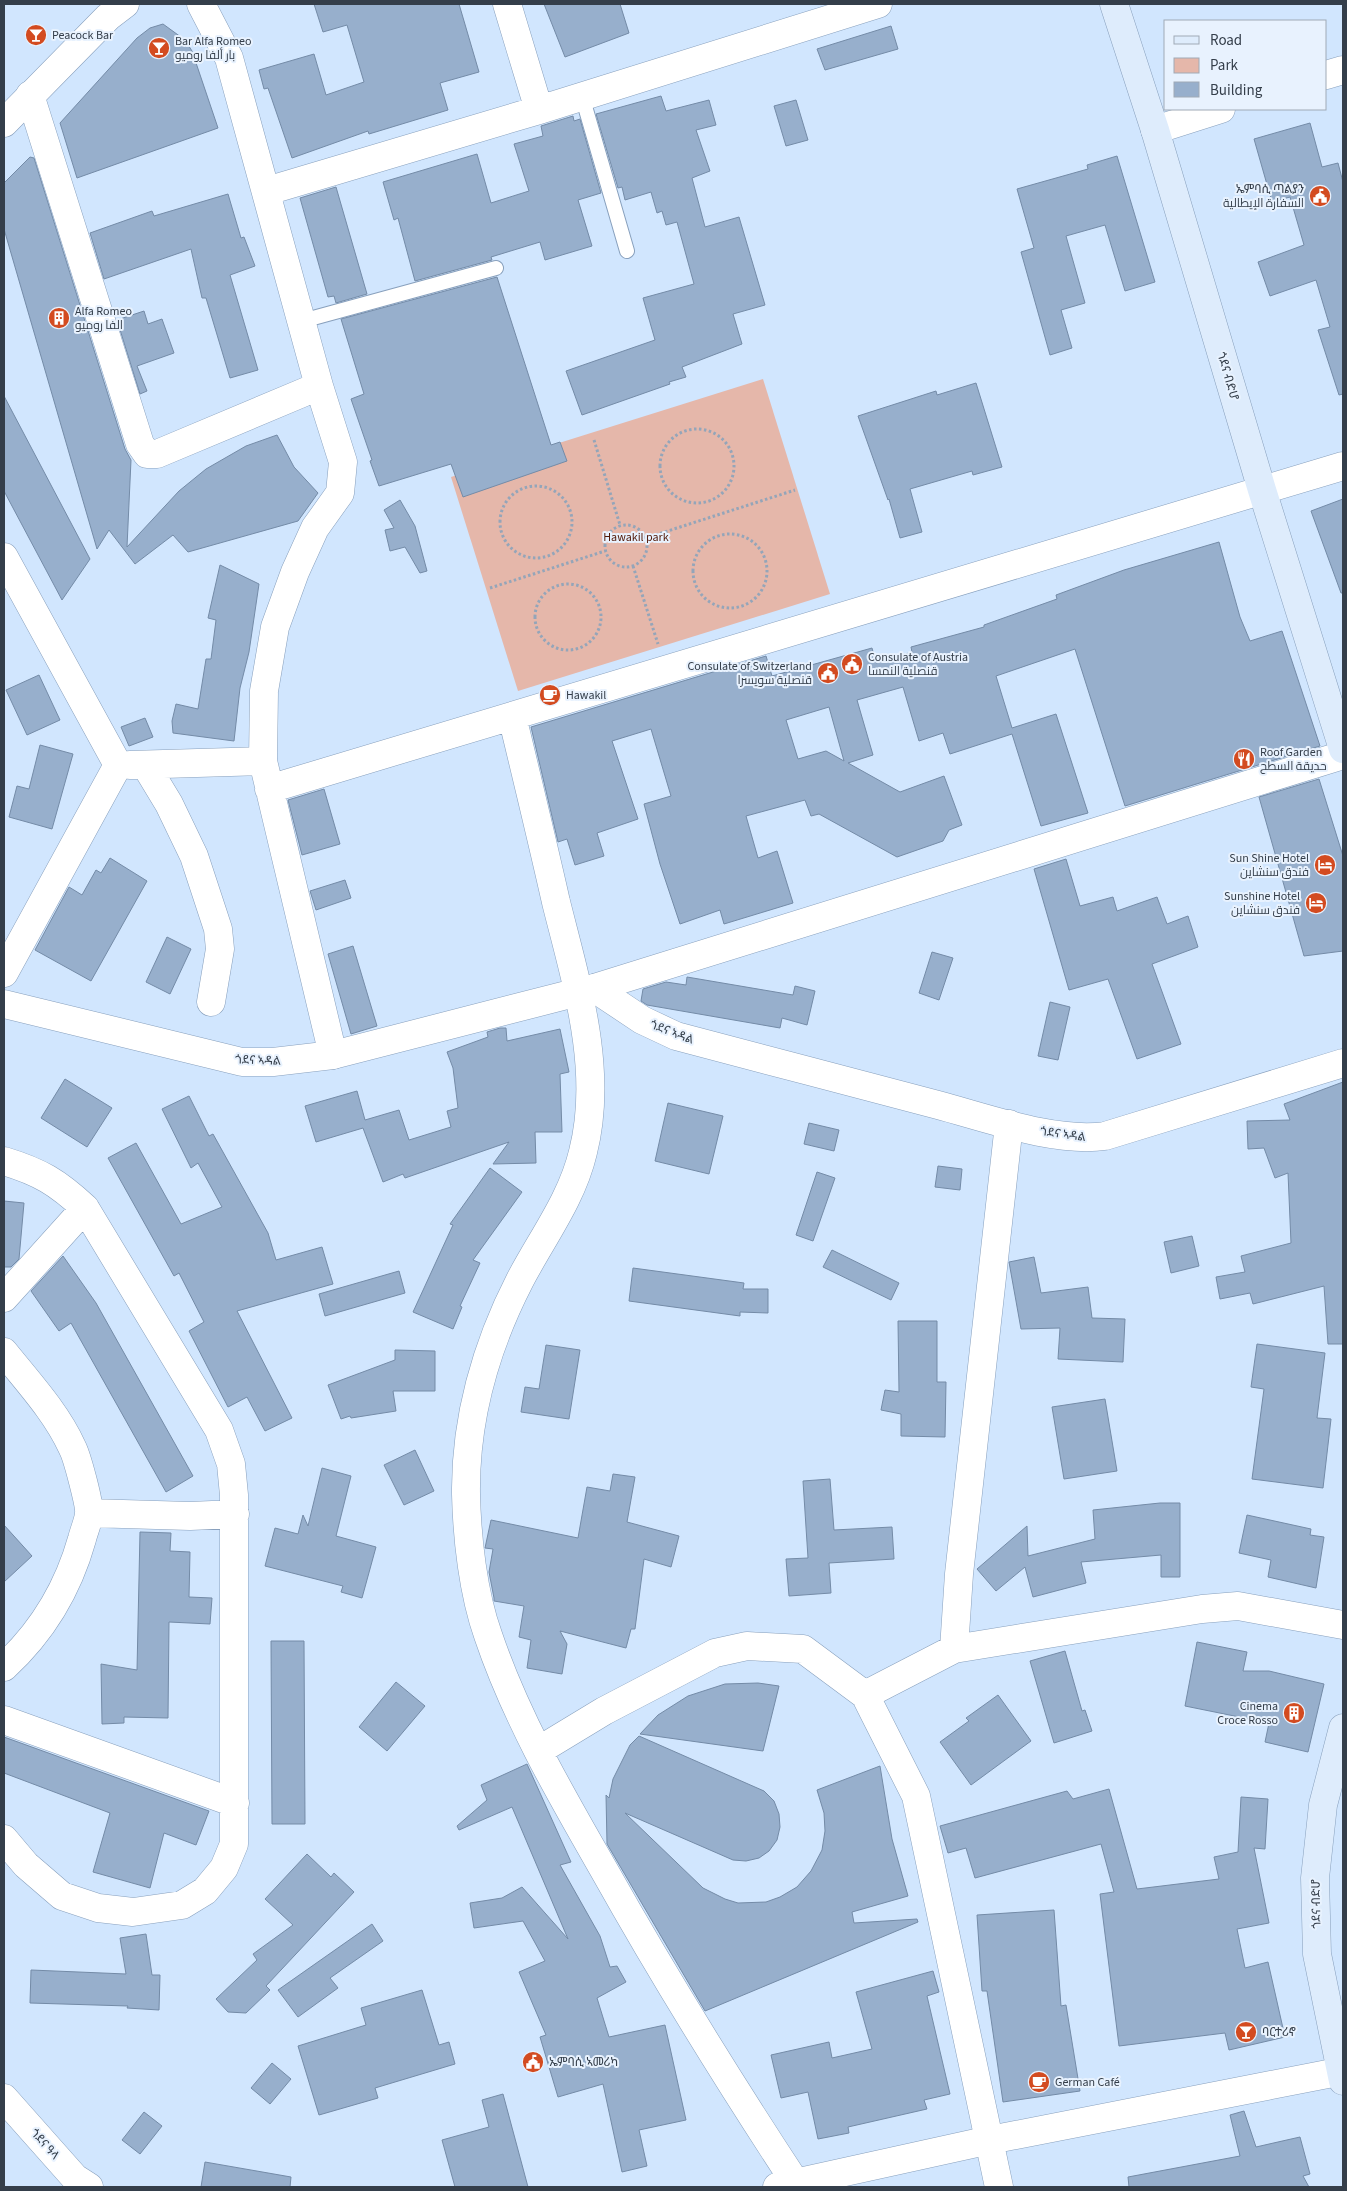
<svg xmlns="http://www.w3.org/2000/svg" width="1347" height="2191" font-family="'Source Sans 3',Cairo,'Noto Sans Ethiopic',sans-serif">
<rect width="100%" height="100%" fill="#d1e6fe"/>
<path fill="#e5b7aa" d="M763,379L830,594L518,691L451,477Z"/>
<path fill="#97afcc" stroke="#748ba7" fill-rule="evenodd" d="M314,4H459L479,72L440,83L448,110L369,134L368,131L292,158L268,88L264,89L259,70L314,54L326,95L364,82L347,25L323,32Z
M544,4H620L629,33L565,57Z
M163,24L185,40L192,51L218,128L77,178L60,123L137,38L150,28Z
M891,26L898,49L825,70L817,49Z
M661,96L666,111L709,100L716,125L696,130L710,171L692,178L705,227L739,217L765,305L733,314L742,344L682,367L686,377L669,382L670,384L582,415L566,371L655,340L643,298L694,284L677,222L666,225L662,211L657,213L651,192L625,200L622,187L618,188L596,114Z
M796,100L808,140L786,146L774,106Z
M573,116L574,121L580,119L601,193L578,200L592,246L545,260L540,242L491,257L492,260L415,281L398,218L394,220L383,182L477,154L491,203L529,191L514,144L543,136L541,126Z
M1310,123L1322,167L1338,163L1343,182V394L1339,395L1318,330L1330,327L1316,280L1270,296L1258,262L1304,245L1290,197L1272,202L1254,139Z
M1117,156L1155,282L1125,291L1105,225L1066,236L1085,303L1061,310L1072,348L1050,355L1021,252L1034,248L1017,189L1088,169L1087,165Z
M30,157L34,158L125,449L131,460L127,547L179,491L206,469L246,446L277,435L294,467L318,493L298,521L188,552L173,535L135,564L109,530L97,549L4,229V183Z
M336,187L367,294L336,303L334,296L328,297L300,198Z
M228,194L241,238L244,237L255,266L230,275L258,370L230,378L206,298H202L191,249L104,279L90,233L152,211L154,216Z
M497,277L551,445L560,442L567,461L463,497L451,464L379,486L370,461L372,460L351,399L364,394L341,319Z
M144,311L148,324L162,319L174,353L137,366L147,391L140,394L117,320Z
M976,383L1002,467L973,475L972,471L910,489L922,532L900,538L889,499L888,500L858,416L936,391L937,395Z
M4,396L90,559L62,600L4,491Z
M1343,499V593H1341L1311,511Z
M400,500L415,526L427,571L420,573L405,547L390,551L385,530L394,528L384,510Z
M1219,542L1240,617L1250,641L1282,631L1320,746L1125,806L1075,649L996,676L1012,728L1056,714L1088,813L1041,826L1012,734L950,754L943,733L919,741L903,687L857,700L873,755L848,763L900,792L944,776L962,825L949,830L943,841L897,857L819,814L811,816L805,800L746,816L758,858L777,851L793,903L724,924L720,910L680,924L660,864L644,804L671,796L651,729L612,741L638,819L597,833L604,856L575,865L567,839L558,842L531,727L766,656L772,676L872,648L876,663L912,652L911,647L984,627V625L1057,599L1056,595L1124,570ZM829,707L844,761L826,751L798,759L786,720Z
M220,565L259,584L249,652L240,688L234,741L173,733L172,721L176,704L198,709L206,659H211L216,620L208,618Z
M39,675L60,720L27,735L6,690Z
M145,718L153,737L129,746L121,727Z
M40,745L73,754L52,829L9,817L17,786L29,789Z
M1319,779L1343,856V951L1304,956L1259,797Z
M324,789L340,844L302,855L288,800Z
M110,858L147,881L91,981L35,950L69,887L82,895L96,870L101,873Z
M1066,859L1080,906L1113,897L1117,911L1157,897L1167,924L1188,916L1198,947L1152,964L1181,1044L1137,1059L1108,979L1069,990L1034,869Z
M345,880L351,898L316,910L310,891Z
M167,937L191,949L170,994L146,982Z
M353,946L377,1026L351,1034L328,954Z
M932,952L953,958L939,1000L919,993Z
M687,977L793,995L795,986L815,991L807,1025L782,1018L780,1028L647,1005L641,1001L643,989L666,982L686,985Z
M1050,1002L1070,1007L1058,1060L1038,1056Z
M500,1028H506L507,1041L560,1029L569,1072L560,1074L562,1132H535L536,1163L493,1164L509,1142L405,1178L403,1174L383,1182L363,1128L316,1142L305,1106L357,1091L365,1120L399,1110L409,1140L451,1127L447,1111L458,1108L453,1068L447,1052L488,1037L487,1032Z
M65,1079L112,1108L87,1147L41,1118Z
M1343,1082V1344H1328L1324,1286L1253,1304L1250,1293L1220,1299L1216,1277L1245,1272L1241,1256L1291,1243L1288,1173L1275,1178L1264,1148L1248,1149L1247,1121L1290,1120L1284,1104Z
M189,1096L209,1136L213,1134L268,1233L276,1260L322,1247L333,1284L237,1311L292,1418L265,1431L247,1397L228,1407L189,1331L204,1322L179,1273L174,1276L108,1158L136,1143L181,1224L222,1207L198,1163L191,1168L162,1109Z
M668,1103L723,1116L709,1174L655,1161Z
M809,1123L839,1130L834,1151L804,1144Z
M938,1166L962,1169L960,1190L935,1187Z
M490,1168L522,1192L473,1260L480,1263L460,1306L462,1307L453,1329L413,1312L453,1225L450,1224Z
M817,1172L835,1178L813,1241L796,1235Z
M4,1201L24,1203L19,1259L11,1267H4Z
M1192,1236L1199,1266L1171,1273L1164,1242Z
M832,1250L899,1283L891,1300L823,1267Z
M63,1256L96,1303L193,1476L166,1492L71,1323L59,1331L31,1291Z
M1034,1257L1041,1293L1088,1287L1092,1318L1125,1319L1123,1362L1058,1359L1060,1328L1021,1329L1009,1262Z
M633,1268L744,1283L743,1289H768V1313L740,1312V1316L629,1301Z
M399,1271L405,1293L325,1316L319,1294Z
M898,1321H937V1382H946L945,1437L901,1436V1414L881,1410L885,1390L899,1392Z
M1257,1344L1325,1353L1317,1418L1331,1419L1323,1488L1252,1479L1264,1389L1251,1387Z
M546,1345L580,1350L569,1419L521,1412L525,1387L539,1389Z
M395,1350L435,1351V1391H393L396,1411L351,1418L350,1416L341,1419L328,1385L395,1360Z
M1105,1399L1117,1471L1064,1479L1052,1407Z
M415,1450L434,1491L404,1505L384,1465Z
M322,1468L351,1476L336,1536L376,1547L362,1598L341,1592L343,1586L265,1566L275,1528L298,1534L303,1515L308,1526Z
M613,1474L635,1477L627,1522L679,1536L671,1567L644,1559L635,1629H631L626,1648L560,1631L567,1644L562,1674L527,1668L531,1640L519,1637L524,1606L494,1601V1598L489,1572L493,1549L485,1548L491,1520L578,1538L587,1487L610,1491Z
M830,1479L834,1530L892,1527L894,1559L829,1563L831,1593L789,1596L786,1559L808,1558L803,1481Z
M1160,1503H1180V1577H1161V1555L1081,1562L1086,1583L1033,1597L1025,1567L996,1591L977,1569L1027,1526L1028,1556L1095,1539L1093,1510Z
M1247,1515L1311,1529L1310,1535L1324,1537L1316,1588L1268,1577L1271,1560L1239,1553Z
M4,1525L32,1556L4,1582Z
M140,1532L171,1533L170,1551L190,1552L189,1597L212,1598L210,1624L169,1622L168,1718L124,1717V1723L102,1724L101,1664L137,1670Z
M271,1641H304L305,1824H272Z
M1197,1642L1247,1652L1243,1671H1269L1324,1684L1308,1752L1265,1742L1269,1723L1185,1706Z
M1065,1651L1082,1711L1085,1710L1092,1731L1054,1743L1030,1661Z
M396,1682L425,1706L387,1751L359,1727Z
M758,1683L779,1686L763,1751L640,1734L658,1715L688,1696L725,1684Z
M998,1695L1031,1741L971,1785L940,1742L969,1721L966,1718Z
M639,1736L764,1791L774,1801L779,1814L780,1827L777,1840L769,1851L759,1858L746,1861L733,1860L625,1813L703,1888L725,1899L738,1903L766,1902L780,1897L797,1887L811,1871L822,1850L825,1831L824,1813L817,1790L880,1766L892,1839L908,1896L852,1912L854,1923L917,1919L918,1922L705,2011L607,1844L606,1795L609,1798L613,1779L630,1745Z
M4,1737L209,1811L196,1845L164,1833L150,1888L93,1872L110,1813L4,1773Z
M527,1764L571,1862L560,1865L600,1936L610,1967L617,1966L626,1982L597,1998L609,2037L665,2025L686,2120L639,2130L647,2166L622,2172L603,2084L558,2097L540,2037L546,2035L519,1972L545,1961L523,1921L474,1928L470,1903L502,1898L522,1887L568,1939L512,1807L459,1830L457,1826L487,1800L481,1785Z
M1109,1789L1137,1889L1219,1879L1214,1857L1238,1852L1241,1797L1268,1799L1265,1849L1254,1848L1269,1923L1237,1929L1245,1968L1268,1962L1285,2037L1229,2050L1225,2033L1119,2046L1100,1894L1114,1892L1101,1844L975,1878L966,1848L948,1853L940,1826L1067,1791L1073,1799Z
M307,1854L331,1877L334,1873L354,1892L266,1986L270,1990L246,2013L228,2012L216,1999L257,1960L253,1954L293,1925L265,1899Z
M1054,1910L1061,2006L1066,2005L1080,2091L1003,2102L987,1991H982L977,1915Z
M372,1924L383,1941L330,1978L338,1988L298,2017L278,1990Z
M146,1934L152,1975H160L159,2010L127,2008L128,2006L30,2003L31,1970L126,1974L120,1938Z
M933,1971L939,1992L927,1996L950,2094L924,2100L927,2109L848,2127L849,2133L818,2139L808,2092L781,2098L771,2055L829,2042L832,2058L872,2049L856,1992Z
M422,1990L439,2045L449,2042L455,2064L375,2088L378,2098L319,2115L298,2046L366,2025L361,2008Z
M272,2063L291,2079L270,2104L251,2088Z
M503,2094L528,2187H455L442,2140L489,2127L482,2100Z
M1244,2111L1256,2147L1300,2137L1310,2174L1303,2176L1309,2187H1129L1128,2177L1240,2156L1230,2115Z
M144,2112L162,2126L140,2154L122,2140Z
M205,2162L291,2177L290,2187H201Z"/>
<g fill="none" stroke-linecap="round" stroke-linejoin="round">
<g stroke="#88a0bd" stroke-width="16">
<path id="service" d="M582,96L627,251
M302,321L496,268"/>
</g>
<g stroke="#88a0bd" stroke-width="29">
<path id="minor" d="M201,4L229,58L319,386L343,462L340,493L315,528L295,572L275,627L264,691L263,761L333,1055
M507,4L539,110
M1326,75L1343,70
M30,95L140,444L147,454H157L319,386
M1155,130L1221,109
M267,191L539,110L878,4
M4,557L118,765L4,973
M512,716C527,778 542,840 556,902C576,982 604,1070 583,1152C572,1199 542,1238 520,1280C486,1346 465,1420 466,1494C467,1538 473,1593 488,1635C516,1718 561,1795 604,1870C664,1977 728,2080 795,2182
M130,765L263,761
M146,766L169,804L194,856L218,929L220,949L211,1002
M269,789L1343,466
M594,988L1343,755
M4,1161C40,1172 57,1182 85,1208L219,1430L231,1464L234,1495V1844L224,1868L205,1891L182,1905L133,1912L98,1908L62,1896L26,1865L4,1839
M4,1298L85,1208
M4,1352C28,1382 56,1412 72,1447C77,1456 90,1505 89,1514C88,1522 84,1531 82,1539C68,1589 42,1632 4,1667
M89,1513L190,1516L235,1514
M954,1649L959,1574L1009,1124
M865,1695L954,1649L1202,1609L1238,1606L1343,1625
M4,1720L235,1803
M538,1751L604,1711L715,1653L747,1646L803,1649L865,1695L916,1796L999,2187"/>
</g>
<g stroke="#88a0bd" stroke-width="29">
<path id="tertiary" d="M4,123L108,17L125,4
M4,1004L242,1062H273L333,1055L594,988L642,1020L676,1036C763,1059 851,1082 938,1105C987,1118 1055,1143 1105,1136L1343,1063
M4,2098L75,2178L89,2187
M777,2187L990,2140L1343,2071"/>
</g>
<g stroke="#88a0bd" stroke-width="29">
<path id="secondary" d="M1114,4L1155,130L1262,490L1343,749
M1343,1728L1323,1805L1315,1878L1317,1954L1343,2081"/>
</g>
<path stroke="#94a5b9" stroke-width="3" stroke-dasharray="2.5 2.5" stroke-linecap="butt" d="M660 466a37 37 0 1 1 74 0a37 37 0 1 1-74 0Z
M594,440L620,525
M500 522a36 36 0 1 1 72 0a36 36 0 1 1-72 0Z
M605 546a21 21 0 1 1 42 0a21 21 0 1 1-42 0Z
M693 571a37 37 0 1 1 74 0a37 37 0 1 1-74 0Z
M646,538L795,490
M633,566L658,644
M535 617a33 33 0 1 1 66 0a33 33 0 1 1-66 0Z
M490,588L605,551"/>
<use href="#service" stroke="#fff" stroke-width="14"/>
<use href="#minor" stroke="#fff" stroke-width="28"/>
<use href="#tertiary" stroke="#fff" stroke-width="28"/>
<use href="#secondary" stroke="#deecfc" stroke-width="28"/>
</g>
<defs>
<g id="bar-disc" transform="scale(1.125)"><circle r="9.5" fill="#d34b20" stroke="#e8f2fe"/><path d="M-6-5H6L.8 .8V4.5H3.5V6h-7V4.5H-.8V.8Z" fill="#fff"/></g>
<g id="civic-disc" transform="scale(1.125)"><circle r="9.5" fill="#d34b20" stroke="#e8f2fe"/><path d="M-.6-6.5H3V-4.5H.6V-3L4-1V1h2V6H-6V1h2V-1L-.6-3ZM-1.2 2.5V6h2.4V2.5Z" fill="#fff"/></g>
<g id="building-disc" transform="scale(1.125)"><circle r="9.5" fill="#d34b20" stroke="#e8f2fe"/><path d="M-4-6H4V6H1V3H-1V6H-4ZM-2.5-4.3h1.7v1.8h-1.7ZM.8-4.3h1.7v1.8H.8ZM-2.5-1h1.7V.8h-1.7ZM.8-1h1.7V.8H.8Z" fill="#fff"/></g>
<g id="cafe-disc" transform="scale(1.125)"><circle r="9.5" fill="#d34b20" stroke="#e8f2fe"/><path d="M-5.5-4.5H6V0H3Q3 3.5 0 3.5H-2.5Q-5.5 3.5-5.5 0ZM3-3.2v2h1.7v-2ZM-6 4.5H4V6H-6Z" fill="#fff"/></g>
<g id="restaurant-disc" transform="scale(1.125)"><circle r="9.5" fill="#d34b20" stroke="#e8f2fe"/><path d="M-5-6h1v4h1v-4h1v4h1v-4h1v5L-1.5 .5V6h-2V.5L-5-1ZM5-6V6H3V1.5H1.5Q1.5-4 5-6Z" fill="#fff"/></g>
<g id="hotel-disc" transform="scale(1.125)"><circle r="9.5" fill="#d34b20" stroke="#e8f2fe"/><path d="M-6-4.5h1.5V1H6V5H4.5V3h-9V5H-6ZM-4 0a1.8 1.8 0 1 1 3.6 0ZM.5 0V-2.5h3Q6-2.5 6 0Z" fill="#fff"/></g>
</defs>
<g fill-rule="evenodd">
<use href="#bar-disc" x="36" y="35"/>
<use href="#bar-disc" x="159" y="48"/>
<use href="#civic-disc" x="1320" y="196"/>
<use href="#building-disc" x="59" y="318"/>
<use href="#civic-disc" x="852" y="664"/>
<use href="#civic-disc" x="828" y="673"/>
<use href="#cafe-disc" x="550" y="695"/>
<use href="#restaurant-disc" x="1244" y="759"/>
<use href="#hotel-disc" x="1325" y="865"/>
<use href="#hotel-disc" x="1316" y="903"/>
<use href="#building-disc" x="1294" y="1713"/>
<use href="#bar-disc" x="1246" y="2032"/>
<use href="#civic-disc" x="533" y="2062"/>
<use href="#cafe-disc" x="1039" y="2082"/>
</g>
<g text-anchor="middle" stroke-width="4" stroke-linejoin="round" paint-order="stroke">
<g font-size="12" fill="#343e4a" stroke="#e8f2fe" text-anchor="start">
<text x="52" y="39">Peacock Bar</text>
<text x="175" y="45">Bar Alfa Romeo<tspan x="175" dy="14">بار ألفا روميو</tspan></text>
<text x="1304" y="193" text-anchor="end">ኤምባሲ ጣልያን<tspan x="1304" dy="14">السفارة الإيطالية</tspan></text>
<text x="75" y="315">Alfa Romeo<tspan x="75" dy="14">الفا روميو</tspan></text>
<text x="868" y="661">Consulate of Austria<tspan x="868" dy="14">قنصلية النمسا</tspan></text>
<text x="812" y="670" text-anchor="end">Consulate of Switzerland<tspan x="812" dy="14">قنصلية سويسرا</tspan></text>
<text x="566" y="699">Hawakil</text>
<text x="1260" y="756">Roof Garden<tspan x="1260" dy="14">حديقة السطح</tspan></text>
<text x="1309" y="862" text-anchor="end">Sun Shine Hotel<tspan x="1309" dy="14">فندق سنشاين</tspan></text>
<text x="1300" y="900" text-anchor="end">Sunshine Hotel<tspan x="1300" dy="14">فندق سنشاين</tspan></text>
<text x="1278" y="1710" text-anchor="end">Cinema<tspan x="1278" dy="14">Croce Rosso</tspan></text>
<text x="1262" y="2036">ባርተሪኖ</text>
<text x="549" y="2066">ኤምባሲ ኣመሪካ</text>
<text x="1055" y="2086">German Café</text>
</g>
<g font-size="12" fill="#343e4a" stroke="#e8f2fe">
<text transform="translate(1228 376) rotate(74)" y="4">ጎደና ብድሆ</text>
<text transform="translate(672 1032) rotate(21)" y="4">ጎደና ኣዳል</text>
<text transform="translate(258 1060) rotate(2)" y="4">ጎደና ኣዳል</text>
<text transform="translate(1063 1134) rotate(8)" y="4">ጎደና ኣዳል</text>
<text transform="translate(1316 1904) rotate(-91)" y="4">ጎደና ብድሆ</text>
<text transform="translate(45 2144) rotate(48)" y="4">ጎደና ዓላ</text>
</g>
<g font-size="12" fill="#531a09" stroke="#e8f2fe">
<text x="636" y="541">Hawakil park</text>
</g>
</g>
<rect width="1347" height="2191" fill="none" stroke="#343e4a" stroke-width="10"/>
<rect x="1164" y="20" width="162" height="90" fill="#e8f2fe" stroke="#a0aab6"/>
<rect x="1174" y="36" width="25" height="8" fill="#deecfc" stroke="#a0aab6"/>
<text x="1210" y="45" font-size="15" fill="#343e4a">Road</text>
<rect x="1174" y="58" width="25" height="15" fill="#e5b7aa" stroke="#a0aab6"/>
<text x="1210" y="70" font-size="15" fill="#343e4a">Park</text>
<rect x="1174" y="82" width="25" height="15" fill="#97afcc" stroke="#a0aab6"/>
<text x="1210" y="95" font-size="15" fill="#343e4a">Building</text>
</svg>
